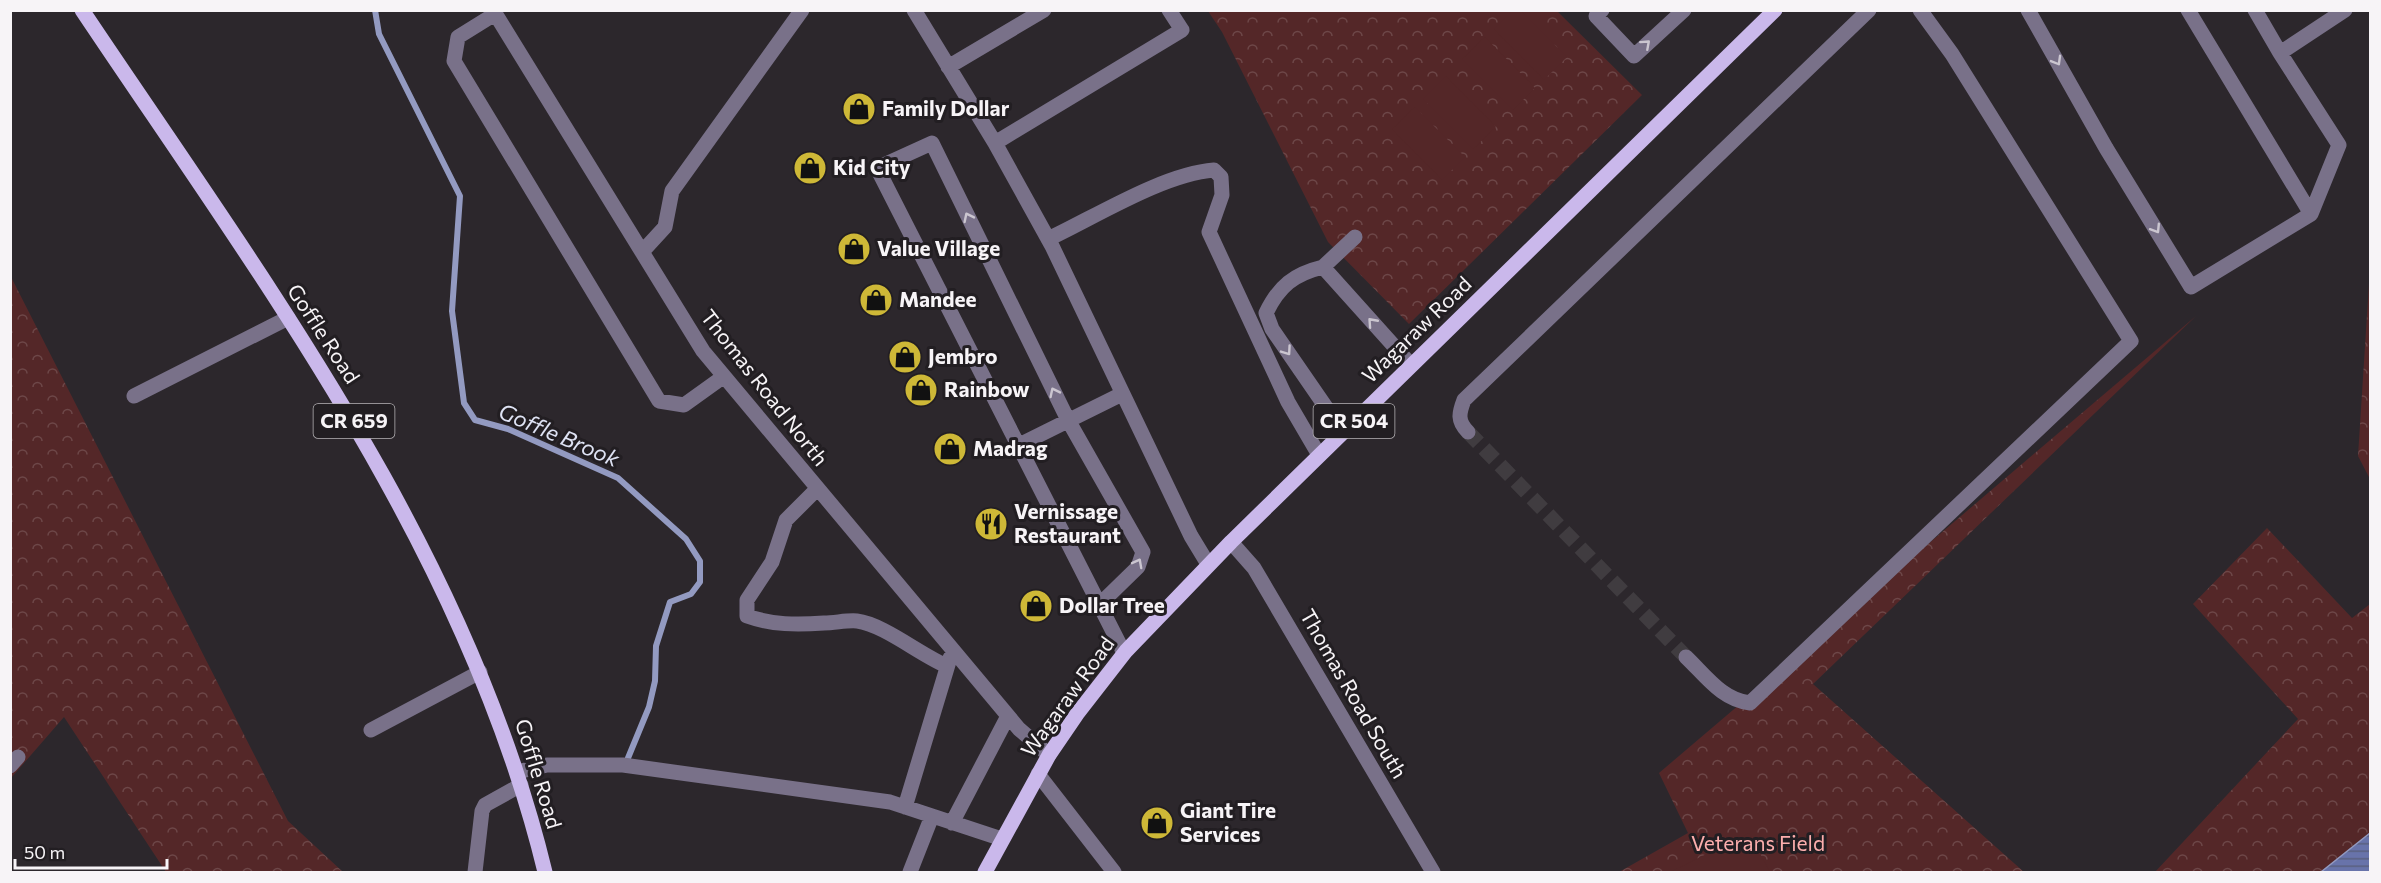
<svg xmlns="http://www.w3.org/2000/svg" width="2381" height="883" font-family="Commissioner,sans-serif">
<defs>
<pattern id="forest-crowns" width="20" height="18" patternUnits="userSpaceOnUse" patternTransform="scale(1.5)"><rect width="20" height="18" fill="#542728"/><path d="M2 6a3 3 0 1 1 6 0M12 15a3 3 0 1 1 6 0" fill="none" stroke="#6d4748"/></pattern>
<pattern id="water-rules" width="6" height="5" patternUnits="userSpaceOnUse" patternTransform="scale(1.5)"><rect width="6" height="5" fill="#6873aa"/><path d="M0 2.5h6" fill="none" stroke="#5a607f"/></pattern>
</defs>
<rect width="100%" height="100%" fill="#2c272c"/>
<path fill="url(#forest-crowns)" d="M1208,11H1557L1642,95L1409,324L1328,242L1222,32Z
M2370,268V479L2358,456Z
M10,275L288,821L343,872H166L64,717L11,778Z
M2196,316L1813,684L2024,872H1619L1688,833L1659,773Z
M2267,528L2352,618L2370,604V833L2321,872H2155L2298,719L2193,604Z"/>
<path fill="#542728" d="M1513,10L1521,11L1567,57L1544,80L1494,29Z
M1485,37L1535,88L1513,110L1462,59Z
M1446,76L1496,127L1473,149L1423,99Z
M1415,107L1465,157L1442,180L1392,129Z
M1749,833L1770,872H1670Z"/>
<path fill="url(#water-rules)" stroke="#939ac1" stroke-width="1.5" d="M2370,833V872H2321Z"/>
<g fill="none" stroke-linecap="round" stroke-linejoin="round">
<path stroke="#939ac1" stroke-width="6" d="M375,10L379,34L460,196L452,311L464,403L475,420L508,429L618,478L686,539L700,561V582L691,594L670,602L656,646L655,681L649,707L628,758"/>
<path stroke="#403c40" stroke-width="15" stroke-dasharray="15 8" stroke-linecap="butt" d="M1468,432L1686,657"/>
<path stroke="#797189" stroke-width="15" d="M493,10L703,351L1019,729L1049,755
M914,10L995,143L1052,246L1191,536L1208,564
M1602,10L1596,16L1634,56L1684,10
M2028,10L2106,148L2191,287L2311,214L2339,145L2280,53
M2188,10L2311,214
M2255,10L2280,53L2345,10
M495,14L458,37L454,61L659,401L684,405L723,377
M948,67L1044,10
M995,143L1182,30L1169,10
M1048,239C1095,217 1163,174 1214,170L1221,177L1222,195L1209,232L1288,402L1319,455
M642,252L665,227L672,191L802,10
M1323,267L1355,237
M134,396L288,318
M1343,432L1272,329L1266,313C1279,286 1294,274 1323,267L1411,365
M1468,432C1457,421 1459,413 1464,400L1869,10
M1017,446L1122,394
M817,489L786,520L772,562L747,600V616C772,625 797,625 824,623C835,623 847,620 857,621C883,624 922,656 947,666
M1231,542L1254,568L1433,872
M1099,605L1138,567L1143,552L1068,420L932,143L877,168L1124,653
M1686,657C1706,676 1722,700 1750,703L2131,341L1952,54L1920,10
M371,730L480,672
M10,766L18,757
M517,772L547,765H623L890,802L1002,839
M1038,774L1114,872
M905,807L950,658
M952,823L1008,716
M475,872L482,811L485,805L521,785
M910,872L932,816"/>
<path stroke="#cab8eb" stroke-width="15" d="M82,10C264,282 467,550 545,872
M985,872L1049,755L1077,714L1126,651L1231,542L1775,10"/>
</g>
<defs><path id="oneway-chevron" d="M-2-3.5L2.5 0L-2 3.5" fill="none" stroke-width="1.6" stroke-linecap="round" stroke-linejoin="round" transform="scale(1.5)"/></defs>
<g stroke="#cbc6d0">
<use href="#oneway-chevron" transform="translate(1646 44) rotate(-42)"/>
<use href="#oneway-chevron" transform="translate(2057 61) rotate(60)"/>
<use href="#oneway-chevron" transform="translate(968 217) rotate(-116)"/>
<use href="#oneway-chevron" transform="translate(2156 229) rotate(58)"/>
<use href="#oneway-chevron" transform="translate(1372 322) rotate(-132)"/>
<use href="#oneway-chevron" transform="translate(1287 351) rotate(55)"/>
<use href="#oneway-chevron" transform="translate(1054 392) rotate(-116)"/>
<use href="#oneway-chevron" transform="translate(1138 563) rotate(-62)"/>
</g>
<defs>
<g id="shop-disc" transform="scale(1.725)"><circle r="9.5" fill="#ceb837" stroke="#221e22"/><path d="M-5-2.5h2.3a2.7 3.5 0 0 1 5.4 0H5L5.5 6h-11ZM-1.5-2.5h3a1.5 2.3 0 0 0-3 0Z" fill="#111"/></g>
<g id="restaurant-disc" transform="scale(1.725)"><circle r="9.5" fill="#ceb837" stroke="#221e22"/><path d="M-5-6h1v4h1v-4h1v4h1v-4h1v5L-1.5 .5V6h-2V.5L-5-1ZM5-6V6H3V1.5H1.5Q1.5-4 5-6Z" fill="#111"/></g>
</defs>
<g fill-rule="evenodd">
<use href="#shop-disc" x="859" y="109"/>
<use href="#shop-disc" x="810" y="168"/>
<use href="#shop-disc" x="854" y="249"/>
<use href="#shop-disc" x="876" y="300"/>
<use href="#shop-disc" x="905" y="357"/>
<use href="#shop-disc" x="921" y="390"/>
<use href="#shop-disc" x="950" y="449"/>
<use href="#restaurant-disc" x="991" y="524"/>
<use href="#shop-disc" x="1036" y="606"/>
<use href="#shop-disc" x="1157" y="823"/>
</g>
<g text-anchor="middle" stroke-width="6" stroke-linejoin="round" paint-order="stroke">
<g fill="#221e22" stroke="#b7b4b7" stroke-width="1.5">
<rect x="313.5" y="404" width="81" height="34" rx="4.5"/>
<rect x="1313.5" y="404" width="81" height="34" rx="4.5"/>
</g>
<g font-size="20" font-weight="bold" fill="#f7f4f7">
<text x="354" y="428">CR 659</text>
<text x="1354" y="428">CR 504</text>
</g>
<g font-size="21" font-weight="bold" fill="#f7f4f7" stroke="#221e22" text-anchor="start">
<text x="882" y="116">Family Dollar</text>
<text x="833" y="175">Kid City</text>
<text x="877" y="256">Value Village</text>
<text x="899" y="307">Mandee</text>
<text x="928" y="364">Jembro</text>
<text x="944" y="397">Rainbow</text>
<text x="973" y="456">Madrag</text>
<text x="1014" y="519">Vernissage<tspan x="1014" dy="24">Restaurant</tspan></text>
<text x="1059" y="613">Dollar Tree</text>
<text x="1180" y="818">Giant Tire<tspan x="1180" dy="24">Services</tspan></text>
</g>
<g font-size="21" fill="#f7f4f7" stroke="#221e22">
<text transform="translate(1417 330) rotate(-44)" y="7">Wagaraw Road</text>
<text transform="translate(323 334) rotate(57)" y="7">Goffle Road</text>
<text transform="translate(764 388) rotate(52)" y="7">Thomas Road North</text>
<text transform="translate(1353 694) rotate(60)" y="7">Thomas Road South</text>
<text transform="translate(1068 697) rotate(-54)" y="7">Wagaraw Road</text>
<text transform="translate(538 774) rotate(73)" y="7">Goffle Road</text>
</g>
<g font-size="21" fill="#fcaead" stroke="#221e22">
<text x="1758" y="851">Veterans Field</text>
</g>
<g font-size="22" font-style="italic" fill="#dee2f3" stroke="#221e22">
<text transform="translate(559 435) rotate(23)" y="8">Goffle Brook</text>
</g>
</g>
<rect width="2381" height="883" fill="none" stroke="#f7f4f7" stroke-width="24"/>
<path d="M15 859v9h152v-9" fill="none" stroke="#f7f4f7" stroke-width="3"/>
<text x="24" y="859" font-size="18" fill="#f7f4f7" stroke="#221e22" stroke-width="4.5" paint-order="stroke">50 m</text>
</svg>
